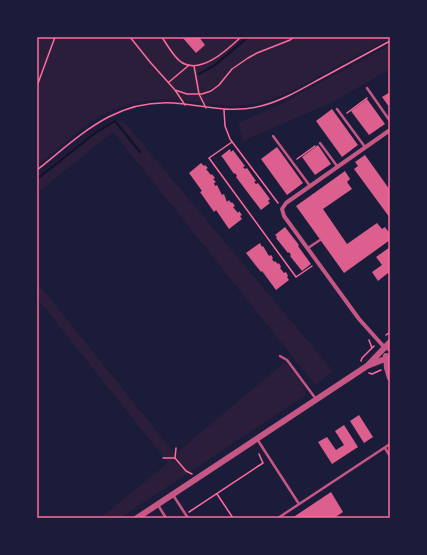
<svg xmlns="http://www.w3.org/2000/svg" width="427" height="555" font-family="Mulish,sans-serif">
<rect width="100%" height="100%" fill="#1b1b3a"/>
<path fill="#2a1e3b" d="M37,37H390C372,49 351,58 332,69C309,81 284,98 258,103C231,109 204,103 177,100C147,97 116,105 91,122C72,135 55,152 37,166Z
M390,45V69L331,103L243,141L238,123L277,106Z
M114,119L126,124L333,371L315,385L113,132L37,193V176L90,134Z
M37,282L175,454L285,362L303,384L306,395L120,518H100L168,463L37,298Z"/>
<g fill="none" stroke-linecap="round" stroke-linejoin="round">
<path stroke="#12122b" stroke-width="2.5" d="M199,74L215,65L248,37
M37,179L95,133L115,121L140,152"/>
</g>
<path fill="#dd5f8e" d="M182,37H199L205,45L196,53Z
M390,92V108L382,97Z
M367,99L385,124L369,135L351,111Z
M332,109L358,145L342,157L316,121Z
M318,145L331,164L315,175L302,157Z
M277,147L303,183L287,195L261,159Z
M230,149L231,152L233,150L245,166L243,167L245,169L247,168L256,181L254,182L256,184L258,183L270,199L268,201L270,203L261,210L236,177L237,176L235,173L234,174L223,158L221,156Z
M365,155L390,190V218L354,169L358,166L355,162Z
M201,163L204,166L205,165L208,168L206,169L211,175L212,174L215,178L213,179L216,182L214,183L215,186L217,185L222,195L224,194L227,202L229,200L231,203L232,202L235,206L233,207L238,213L239,211L242,215L240,216L242,219L229,229L216,210L214,212L200,192L202,191L189,173Z
M345,171L350,179L347,182L352,189L323,209L347,244L377,223L382,229L385,227L390,234V240L344,273L296,206Z
M285,227L299,245L298,246L311,264L302,271L290,256L291,255L289,252L288,253L276,238L277,237L275,235Z
M260,243L262,247L263,246L269,256L271,255L273,258L272,259L274,262L275,261L278,264L279,263L281,267L280,268L284,273L286,272L288,276L287,277L289,280L276,290L262,271L261,272L246,253Z
M390,247V277L388,273L378,281L372,272L382,265L376,257Z
M359,415L373,437L364,443L350,421Z
M344,425L358,447L332,464L318,442L327,437L336,450L344,445L335,431Z
M331,492L343,512L334,518H292Z"/>
<g fill="none" stroke-linecap="round" stroke-linejoin="round">
<path stroke="#ff6b9d" stroke-width="1.5" d="M130,37L150,62L175,90L187,94H202L211,91L219,85L232,69L248,58L257,53L290,40L294,37
M162,37C167,45 174,57 181,62C201,75 227,50 241,37
M194,66L199,94L206,108
M169,82L188,66
M37,86L55,37
M175,90L185,105
M224,110L225,126L230,139L278,203
M347,113L367,98
M232,142L209,158L296,277L312,266
M297,159L315,146
M37,170C80,136 114,99 174,103C203,105 231,114 261,106C281,101 300,90 318,80C342,67 366,54 390,41
M386,335L390,332
M369,340L372,348
M361,361L362,358L374,346
M369,373L372,374L381,370
M163,458H175L186,471L192,474
M175,458L176,448
M217,494L233,518
M189,512L263,463L259,454"/>
<path stroke="#c65784" stroke-width="2.5" d="M367,88L390,121
M337,109L365,147
M273,136L310,186
M320,143L337,166
M308,248L320,240
M280,356L287,360L316,399
M257,439L299,504
M385,448L390,456
M173,495L188,518
M158,505L166,518
M278,518L390,444"/>
<path stroke="#c65784" stroke-width="4" d="M390,130L286,203L282,209L284,216L359,319L385,348L390,349"/>
<path stroke="#c65784" stroke-width="6" d="M386,356L387,368L390,378
M368,365L390,342
M137,518L367,366L390,357"/>
</g>
<rect width="427" height="555" fill="none" stroke="#1b1b3a" stroke-width="76"/>
<rect x="38" y="38" width="351" height="479" fill="none" stroke="#ff6b9d" stroke-width="1.5"/>
</svg>
